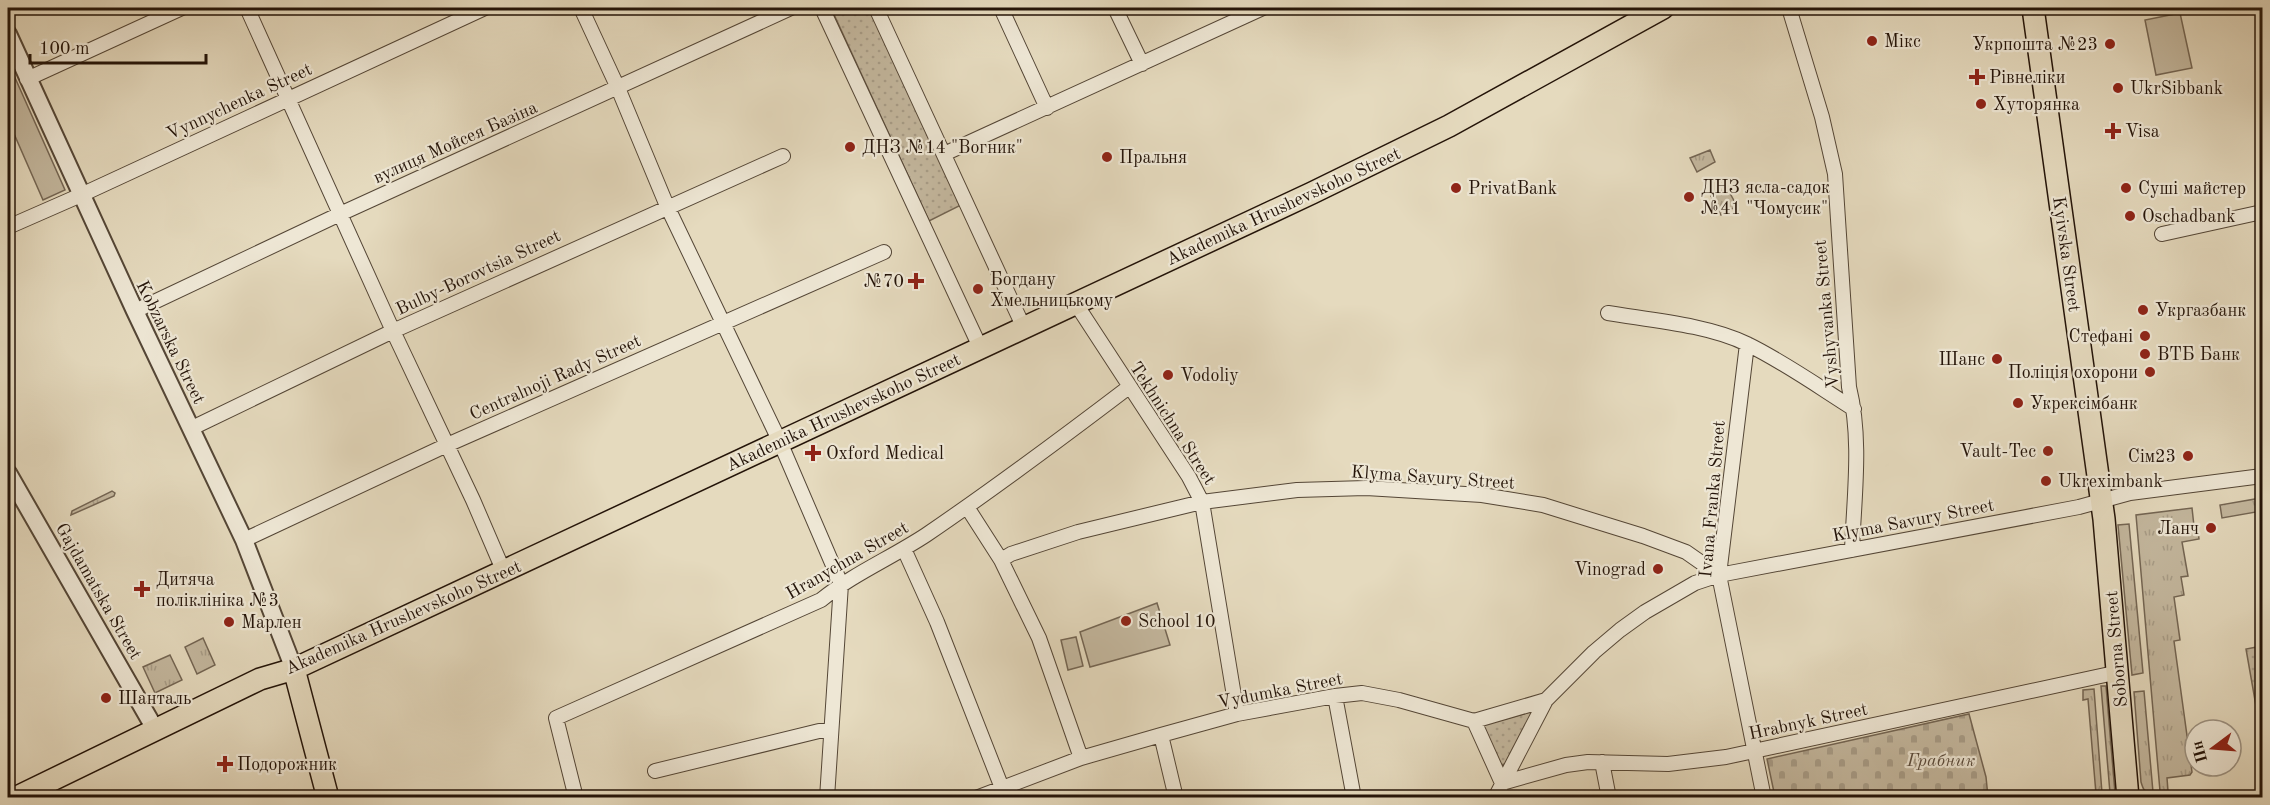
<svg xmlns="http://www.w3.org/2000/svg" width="2270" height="805" font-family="'Old Standard TT',serif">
<defs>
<pattern id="grass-tufts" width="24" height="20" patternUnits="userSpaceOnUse" patternTransform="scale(1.5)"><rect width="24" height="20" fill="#c4b89f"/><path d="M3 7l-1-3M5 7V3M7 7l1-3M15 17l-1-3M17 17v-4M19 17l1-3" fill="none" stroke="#a89d88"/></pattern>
<pattern id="cemetery-stones" width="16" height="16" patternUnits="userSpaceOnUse" patternTransform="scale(1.5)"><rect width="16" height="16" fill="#c4b89f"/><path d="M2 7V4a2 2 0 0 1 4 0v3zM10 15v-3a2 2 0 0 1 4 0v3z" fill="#a89d88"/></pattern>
<pattern id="park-dots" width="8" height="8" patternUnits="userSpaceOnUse" patternTransform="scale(1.5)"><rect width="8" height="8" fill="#c4b89f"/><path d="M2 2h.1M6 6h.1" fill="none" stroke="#a89d88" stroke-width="1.8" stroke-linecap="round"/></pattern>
</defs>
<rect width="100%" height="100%" fill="#e5dabe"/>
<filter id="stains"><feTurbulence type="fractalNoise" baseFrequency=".00333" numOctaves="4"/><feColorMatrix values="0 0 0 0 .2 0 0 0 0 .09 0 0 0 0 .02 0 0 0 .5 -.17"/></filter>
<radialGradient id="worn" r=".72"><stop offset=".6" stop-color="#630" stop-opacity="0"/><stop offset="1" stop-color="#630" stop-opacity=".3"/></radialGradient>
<path fill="url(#grass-tufts)" stroke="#746654" stroke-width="1.5" d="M1710,150L1715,162L1697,172L1690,158Z
M1727,188L1737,206L1721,215L1711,196Z
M112,491L115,493L114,496L71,515L72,511Z
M2261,498L2262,511L2222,518L2220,505Z
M2192,508L2194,526L2197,525L2199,539L2182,542L2188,576L2181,577L2184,595L2174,597L2180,640L2174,641L2192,772L2190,775L2167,778L2168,791H2160L2136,515Z
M2129,524L2143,673L2132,675L2118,525Z
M203,638L215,665L197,674L185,647Z
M170,655L182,680L155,693L143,667Z
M2101,686H2106L2115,793H2110Z
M2094,689L2102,793L2096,794L2088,699L2083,700V690Z
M2144,691L2153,792C2144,793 2143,789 2141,782L2134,692Z"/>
<path fill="url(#cemetery-stones)" stroke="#746654" stroke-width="1.5" d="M1969,714L1986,777L1988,797H1775L1767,759Z"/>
<path fill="url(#park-dots)" stroke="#746654" stroke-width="1.5" d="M831,8H869L961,205L929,221Z
M2262,646V728L2260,729L2246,649Z
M1530,712L1531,715L1505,764L1500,765L1483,725Z"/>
<path fill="#c4b89f" stroke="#746654" stroke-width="1.5" d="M2180,13L2192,68L2156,75L2145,20Z
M8,62L65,190L43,200L8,120Z
M1157,603L1170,645L1090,667L1080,632Z
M1076,637L1083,666L1068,670L1061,640Z"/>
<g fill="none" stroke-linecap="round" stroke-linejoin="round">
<g stroke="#544636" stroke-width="16">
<path id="minor" d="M247,8L393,331L473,500L504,572
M581,8L618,88L667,206L780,442L841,584L827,798
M822,8L980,347
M876,8L1024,328
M1001,8L1047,108
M1115,8L1142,64
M1789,8L1822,117L1835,174L1849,387C1862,440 1854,496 1852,550
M27,79L182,8
M944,154L1263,8
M8,227L81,195L485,8
M2162,234L2262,212
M1076,304L1189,477L1202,502L1237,714
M135,311L340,214L791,8
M1608,313C1650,320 1709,325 1747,344C1784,362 1819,387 1854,409
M1747,344L1719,575L1764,798
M192,428L393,331L783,156
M967,507L1001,560L1039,638L1081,758
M244,540L447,445L884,252
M904,549L937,622L1002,788
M1001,560L1011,554L1078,532L1202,502L1297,490L1366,488L1482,495L1543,505L1643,536L1686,552L1719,575
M1335,696L1354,798
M1474,721L1502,783
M1161,735L1176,798
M1602,762L1609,798
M655,771L819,731H830
M1502,783L1566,765L1588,762L1668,764L1726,757L2119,672
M576,798L556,718L821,600C853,574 891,558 926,535C995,488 1062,438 1129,387
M976,798L1081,758L1161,735L1237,714L1335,696L1362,693L1399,700L1474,721L1546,700L1594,652L1620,630L1645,612L1695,583L1719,575L2079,507L2130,493L2262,476
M1495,798L1546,700"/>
</g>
<g stroke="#544636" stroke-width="20">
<path id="tertiary" d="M8,34L135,311L244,540L294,669
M8,473L155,729"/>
</g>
<g stroke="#241409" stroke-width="24">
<path id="primary" d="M2033,8L2104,519L2128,798
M294,669L328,798
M15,798L260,679L294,669L1312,193L1449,126L1663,8"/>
</g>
<use href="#minor" stroke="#eee7d5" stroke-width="14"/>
<use href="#tertiary" stroke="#eee7d5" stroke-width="16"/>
<use href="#primary" stroke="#e5dabe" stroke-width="21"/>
</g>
<g fill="#8f2418" stroke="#eee7d5" stroke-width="2">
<circle cx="1872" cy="41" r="6"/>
<circle cx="2110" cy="44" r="6"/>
<path d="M1974 68h6v6h6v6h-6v6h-6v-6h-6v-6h6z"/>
<circle cx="2118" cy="88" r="6"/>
<circle cx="1981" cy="104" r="6"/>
<path d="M2110 122h6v6h6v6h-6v6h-6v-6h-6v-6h6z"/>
<circle cx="850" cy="147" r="6"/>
<circle cx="1107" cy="157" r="6"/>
<circle cx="1456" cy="188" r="6"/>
<circle cx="2126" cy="188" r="6"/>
<circle cx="1689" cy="197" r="6"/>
<circle cx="2130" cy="216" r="6"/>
<path d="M913 272h6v6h6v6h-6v6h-6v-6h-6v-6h6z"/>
<circle cx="978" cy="289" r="6"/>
<circle cx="2143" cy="310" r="6"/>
<circle cx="2145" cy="336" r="6"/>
<circle cx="2145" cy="354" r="6"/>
<circle cx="1997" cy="359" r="6"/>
<circle cx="2150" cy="372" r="6"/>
<circle cx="1168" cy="375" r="6"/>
<circle cx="2018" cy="403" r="6"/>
<circle cx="2048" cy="451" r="6"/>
<path d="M810 444h6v6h6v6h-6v6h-6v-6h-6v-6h6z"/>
<circle cx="2188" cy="456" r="6"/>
<circle cx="2046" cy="481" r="6"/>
<circle cx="2211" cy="528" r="6"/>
<circle cx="1658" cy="569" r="6"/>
<path d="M139 580h6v6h6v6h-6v6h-6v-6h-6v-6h6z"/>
<circle cx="1126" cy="621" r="6"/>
<circle cx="229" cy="622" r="6"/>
<circle cx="106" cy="698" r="6"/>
<path d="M222 755h6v6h6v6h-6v6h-6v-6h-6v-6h6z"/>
</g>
<g text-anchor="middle" stroke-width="4.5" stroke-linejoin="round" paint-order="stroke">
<g font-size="18" fill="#241409" stroke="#eee7d5" text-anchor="start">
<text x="1884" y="47">Мікс</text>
<text x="2098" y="50" text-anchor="end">Укрпошта №23</text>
<text x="1989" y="83">Рівнеліки</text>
<text x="2130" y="94">UkrSibbank</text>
<text x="1993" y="110">Хуторянка</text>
<text x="2125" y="137">Visa</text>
<text x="862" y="153">ДНЗ №14 "Вогник"</text>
<text x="1119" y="163">Пральня</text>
<text x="1701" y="193">ДНЗ ясла-садок<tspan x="1701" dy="21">№41 "Чомусик"</tspan></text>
<text x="1468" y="194">PrivatBank</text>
<text x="2138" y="194">Суші майстер</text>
<text x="2142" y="222">Oschadbank</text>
<text x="990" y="285">Богдану<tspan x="990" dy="21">Хмельницькому</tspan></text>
<text x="904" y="287" text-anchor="end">№70</text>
<text x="2155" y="316">Укргазбанк</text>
<text x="2133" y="342" text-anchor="end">Стефані</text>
<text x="2157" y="360">ВТБ Банк</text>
<text x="1985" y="365" text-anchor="end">Шанс</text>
<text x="2138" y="378" text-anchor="end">Поліцiя охорони</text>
<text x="1180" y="381">Vodoliy</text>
<text x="2030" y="409">Укрексімбанк</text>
<text x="2036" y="457" text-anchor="end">Vault-Tec</text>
<text x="826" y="459">Oxford Medical</text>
<text x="2176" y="462" text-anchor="end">Сім23</text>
<text x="2058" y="487">Ukreximbank</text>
<text x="2199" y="534" text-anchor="end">Ланч</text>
<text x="1646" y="575" text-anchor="end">Vinograd</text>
<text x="156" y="585">Дитяча<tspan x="156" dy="21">поліклініка №3</tspan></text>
<text x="1138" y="627">School 10</text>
<text x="241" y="628">Марлен</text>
<text x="118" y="704">Шанталь</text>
<text x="237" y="770">Подорожник</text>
</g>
<g font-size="18" fill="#241409" stroke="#eee7d5">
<text transform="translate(239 101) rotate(-25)" y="6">Vynnychenka Street</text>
<text transform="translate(455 142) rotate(-24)" y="6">вулиця Мойсея Базіна</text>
<text transform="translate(1283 206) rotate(-25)" y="6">Akademika Hrushevskoho Street</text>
<text transform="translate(2067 254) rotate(82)" y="6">Kyivska Street</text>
<text transform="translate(478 272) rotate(-25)" y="6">Bulby-Borovtsia Street</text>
<text transform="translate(1826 314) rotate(-95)" y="6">Vyshyvanka Street</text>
<text transform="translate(171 342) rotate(64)" y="6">Kobzarska Street</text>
<text transform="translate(555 377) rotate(-24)" y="6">Centralnoji Rady Street</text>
<text transform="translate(843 412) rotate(-25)" y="6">Akademika Hrushevskoho Street</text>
<text transform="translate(1173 423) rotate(57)" y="6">Tekhnichna Street</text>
<text transform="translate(1433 477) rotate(4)" y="6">Klyma Savury Street</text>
<text transform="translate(1712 499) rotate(-85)" y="6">Ivana Franka Street</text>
<text transform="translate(1913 520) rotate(-11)" y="6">Klyma Savury Street</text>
<text transform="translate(847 560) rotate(-30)" y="6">Hranychna Street</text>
<text transform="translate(99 591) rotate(60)" y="6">Gajdamatska Street</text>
<text transform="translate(403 617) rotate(-24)" y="6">Akademika Hrushevskoho Street</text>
<text transform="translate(2116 649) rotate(-95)" y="6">Soborna Street</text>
<text transform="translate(1280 690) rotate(-11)" y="6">Vydumka Street</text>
<text transform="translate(1808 721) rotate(-12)" y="6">Hrabnyk Street</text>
</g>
<g font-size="18" font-style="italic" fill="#5c4d3e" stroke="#eee7d5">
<text x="1941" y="766">Грабник</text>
</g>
</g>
<rect width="2270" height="805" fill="none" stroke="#e5dabe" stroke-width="30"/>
<rect x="9" y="9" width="2252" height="787" fill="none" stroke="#241409" stroke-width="3"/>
<rect x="15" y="15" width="2240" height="775" fill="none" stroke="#241409" stroke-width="1.5"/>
<g transform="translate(2213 748) rotate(254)"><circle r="28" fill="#eee7d5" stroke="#9d9383" stroke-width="1.5"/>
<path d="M0-4.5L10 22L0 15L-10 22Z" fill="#8f2418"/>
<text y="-9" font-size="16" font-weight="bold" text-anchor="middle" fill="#241409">Пн</text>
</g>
<path d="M30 54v9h176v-9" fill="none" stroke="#241409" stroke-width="3"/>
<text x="39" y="54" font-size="18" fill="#241409" stroke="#eee7d5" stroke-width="4.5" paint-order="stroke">100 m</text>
<rect width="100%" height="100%" filter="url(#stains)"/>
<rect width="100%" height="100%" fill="url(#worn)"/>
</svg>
